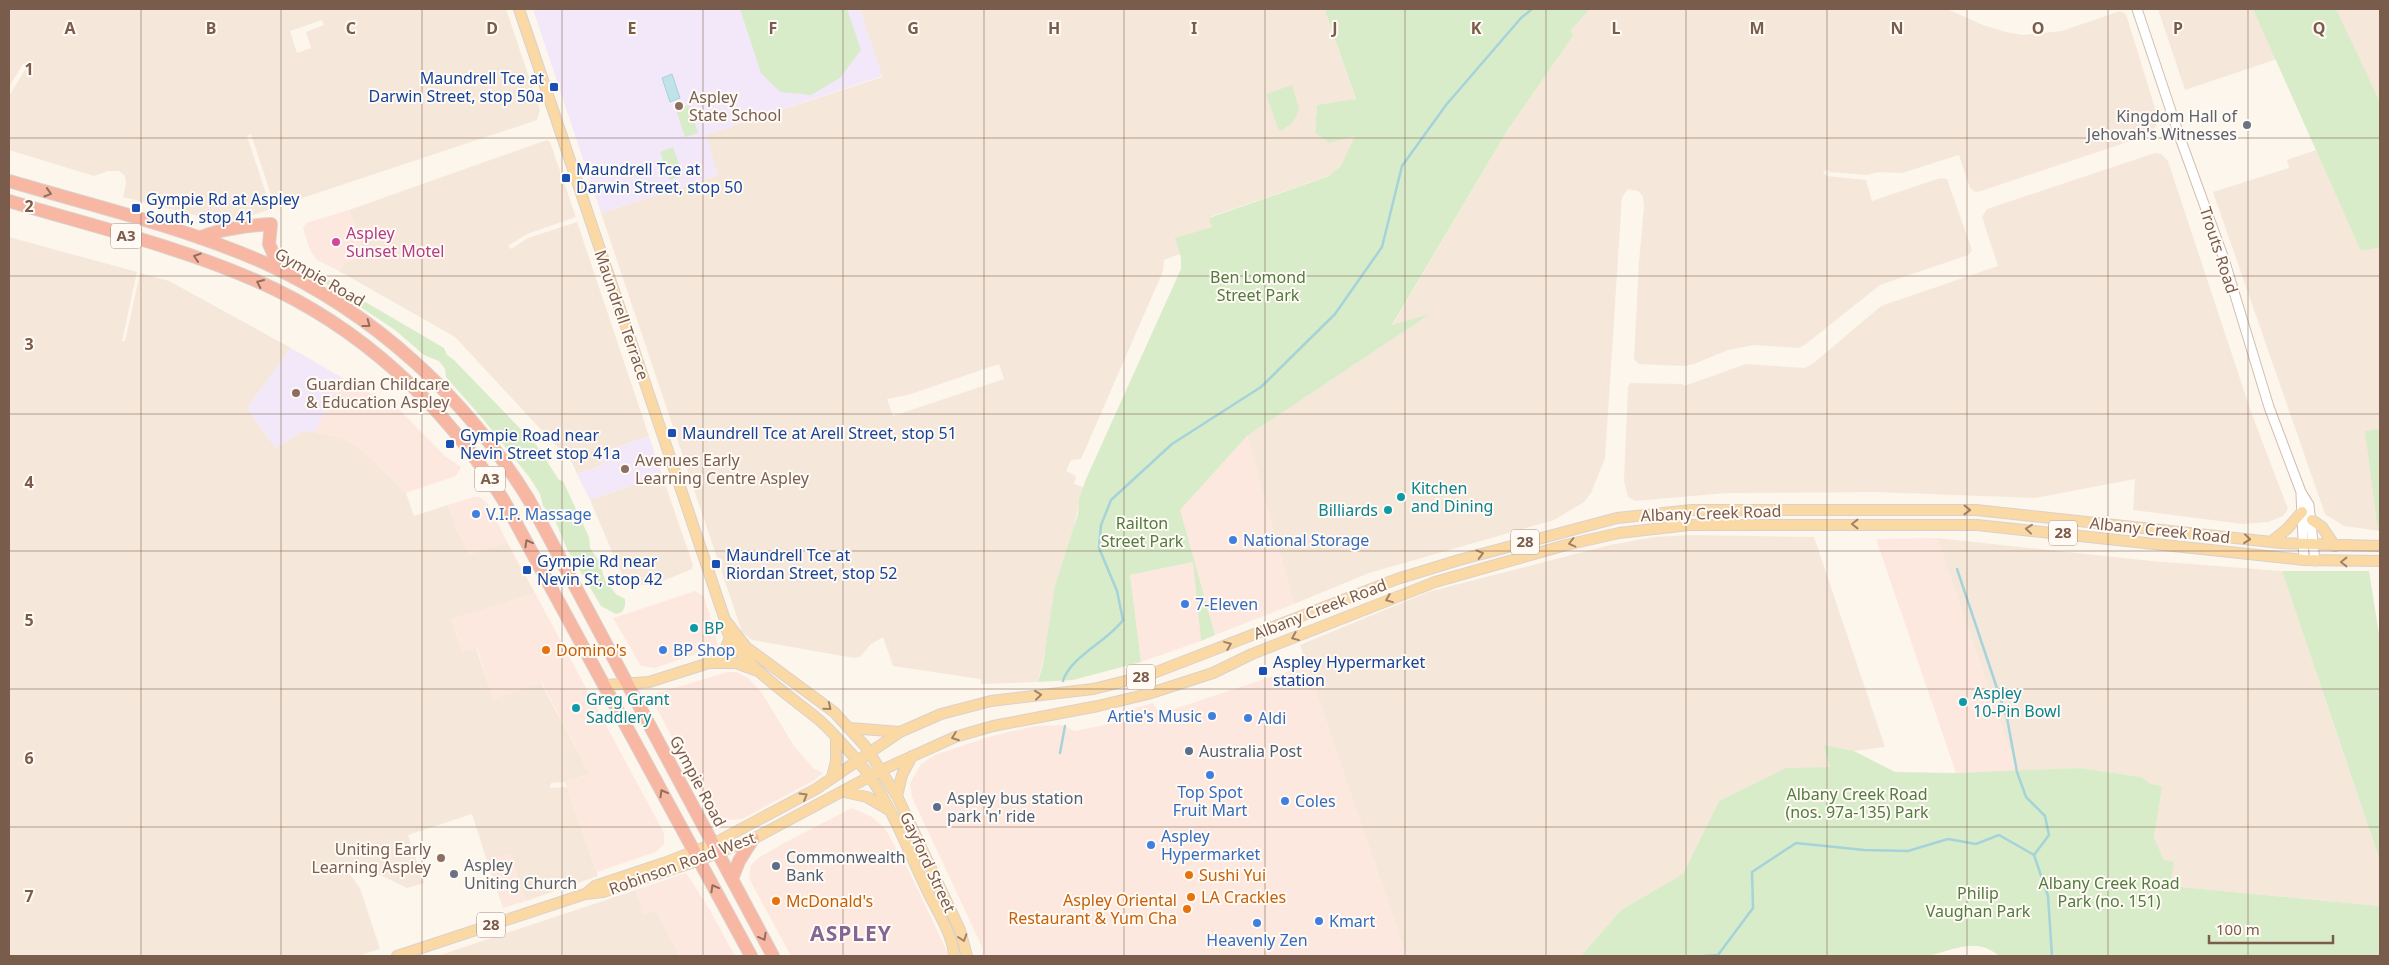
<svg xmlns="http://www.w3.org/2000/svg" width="2389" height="965" font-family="'Noto Sans',sans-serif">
<rect width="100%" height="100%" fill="#fdf6ec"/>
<path fill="#f5e8da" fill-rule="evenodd" d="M9,9H506L540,110L537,120L275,207L251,134L247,136L271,209L242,219L228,220L202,217L123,197L126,183L125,176L119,171H108L94,176L9,150V96L27,67L23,64L9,87ZM322,20L324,25L306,32L311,48L297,53L290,31Z
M860,9H1330L1325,11L1356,100L1317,106L1315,133L1329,143L1356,135L1351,168L1210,217L1212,227L1176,238L1180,254L1164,260L1163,271L1081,459L1071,460L1066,471L1076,476L1074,484L1083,487L1038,682L982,684L980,679L893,666L883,637L870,645L860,657L854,658L752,640L742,632L601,213L718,175L705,135L882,77ZM1291,86L1297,115L1286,129L1266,94ZM999,364L1004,379L893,416L887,399L908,395Z
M1590,9H1947L1983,25L2006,32L2023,35L2062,31L2120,11L2126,14L2159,121L2152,131L2142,137L1981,191L1976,192L1970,188L1959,155L1902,173L1878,172L1867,175L1830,172L1827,169L1823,173L1827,176L1866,180L1872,201L1940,178L1947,179L1972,250L1971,252L1968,255L1880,285L1806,344L1799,348L1754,345L1728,350L1694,364L1684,366L1639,364L1634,359L1639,262L1644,207L1643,197L1638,191L1628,189L1622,197L1605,458L1591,493L1584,502L1554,520L1369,573L1294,604L1247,436L1428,315L1392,326L1507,131L1573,36L1571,30Z
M2158,9H2253L2277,59L2185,90Z
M2336,9H2380V102L2350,41Z
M547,140L550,142L576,217L527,234L508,246L511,249L528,238L577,222L649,436L598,454L603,465L577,474L572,463L455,337L339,271L344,263L365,256L349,210Z
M2316,150L2335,191L2380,173V531L2344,526L2325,514L2213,192L2289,168L2287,160Z
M2155,153L2161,154L2168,161L2251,412L2288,509L2283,516L2268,522L2243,524L2133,510L2135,479L2035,498L1876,492L1727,493L1635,501L1628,497L1624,481L1628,386L1631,383L1683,384L1684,386L1746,364L1805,368L1815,362L1881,306L1998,266L1982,217L1987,209Z
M9,237L137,272L122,341H125L140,273L169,281L291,348L247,408L276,448L302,431L315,432L343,438L360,448L406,493L414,516L448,505L457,531L470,554L507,542L535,593L452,620L462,652L476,648L493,698L541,683L590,774L565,782L551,783L550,788L567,787L598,876L526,901L510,854L487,861L472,814L408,835L424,883L407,888L359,865L349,873L360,888L380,949L358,956H9Z
M662,475L693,565L692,569L653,585H638L624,577L619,568L590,500Z
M1691,535L1814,537L1885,747L1854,751L1823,746L1830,767L1786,769L1719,801L1683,874L1621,910L1581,956H1406L1300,645L1428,592L1610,545L1654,537Z
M1937,538L2152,561L2282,571L2380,861V906L2170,886L2164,860L2154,839L2161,786L2151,784L2140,777L2080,768L2017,772Z
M636,890L644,914L656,910L680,956H437Z"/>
<path fill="#fde8e0" d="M349,210L365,256L344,263L339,271L317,260L310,250L303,228L306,223Z
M341,377L398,408L445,456L461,467L456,476L406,493L360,448L343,438L315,432Z
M1247,436L1294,604L1215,635L1194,566L1201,641L1141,662L1130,575L1193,562L1179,510Z
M474,497H480L488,504L507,542L470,554L457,531L448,505Z
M1937,538L2017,772L1956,773L1876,539Z
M695,591L704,596L718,645L714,648L655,668L641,666L613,618Z
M535,593L664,833V844L656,852L597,872L565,782L590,774L542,683L493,699L477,648L462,652L452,619Z
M1307,665L1406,956H982L983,949L912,797L910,783L921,764L935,755L988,737L1035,726L1062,725L1075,731L1119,722L1133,709L1153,703L1159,714Z
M728,672H737L748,678L762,693L794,746L814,769L823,773L813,781L742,819L728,820L716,814L708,806L654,703V694Z
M852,808L872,817L886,830L910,873L947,951V956H791L752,884L749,876L751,865L758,858L786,842Z
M510,853L526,901L503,908L487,861Z
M686,873L708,907L735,956H680L656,910L644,915L636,890Z"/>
<path fill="#f3e8fa" d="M533,9H860L882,76L706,135L718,175L601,213Z
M291,348L341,377L315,432L302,431L276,448L247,408Z
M649,436L662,475L590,500L577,474L603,465L598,454Z"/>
<path fill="#d8ecc9" d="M740,9H847L861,50L840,78L811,95L780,92L761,73Z
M1330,9H1590L1571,30L1573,36L1507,131L1392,325L1430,314L1247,436L1180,510L1215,635L1201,641L1193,562L1130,575L1141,662L1073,680L1038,682L1043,664L1055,586L1078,514L1079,499L1086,479L1181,269V258L1175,238L1212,227L1209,218L1329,176L1341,166L1355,136L1329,143L1315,133L1317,105L1356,99L1325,11Z
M2253,9H2336L2380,102V247L2361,251Z
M1292,85L1299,109C1296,120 1290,128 1279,131L1266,94Z
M689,105L698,133L685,137L676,110Z
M673,147L683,175L670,180L660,152Z
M304,266L444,348L447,355L454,360L537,446L559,480L563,481L589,537L590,548L599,561L605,580L616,594L625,599V606L622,612L616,614L601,606L567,549L555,520L543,506L540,494L530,478L483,419L446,377L445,369L439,361L424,355L395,330L314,276L304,271Z
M2380,429V531H2378L2365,431Z
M2282,571H2369L2380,641V861Z
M1823,745L1854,751L1895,772L1956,773L2080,768L2141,777L2151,784L2162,786L2154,838L2164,860L2174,862L2170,886L2380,906V956H1999C1977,937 1955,949 1929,956H1581L1621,910L1683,874L1719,801L1786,768L1830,767Z"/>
<path fill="#bfe3e8" stroke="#a5d3da" d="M672,74L680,98L670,102L662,78Z"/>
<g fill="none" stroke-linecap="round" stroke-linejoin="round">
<path stroke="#a5d3da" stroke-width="2.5" d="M1957,569L2007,718L2017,772L2026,797L2045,816L2049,835L2034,855
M1063,681C1070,657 1108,641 1123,620L1117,591L1099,548L1101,525L1111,500L1172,444L1261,387L1335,314L1382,247L1402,166L1446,105L1521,18L1532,9
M1060,753L1065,726
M1703,956L1718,955L1753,908L1752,872L1796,843L1864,850L1908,851L1948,839L1976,844L1999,835L2034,855L2048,896L2052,956"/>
<g stroke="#d1beb0" stroke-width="11">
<path id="minor" d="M2137,9L2179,135L2224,259L2269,407L2301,492L2309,505L2315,561
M2301,494L2304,560"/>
</g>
<g stroke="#dad1cd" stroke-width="12">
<path id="major" d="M519,9L725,620C725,654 793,698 818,719C832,731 845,747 857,760C889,797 906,847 927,890C936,910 953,934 954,956
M2312,520L2322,527L2335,546
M2271,542L2287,529L2302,512
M726,621L746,647L834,712L865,746L897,796L960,930L967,956
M709,663H736L758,671
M605,685L649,682L709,663L724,652L729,640
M850,728L900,732
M832,777L836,761V739
M844,792L867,797L889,810
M897,796L902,775L912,756
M588,892L595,886L664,863L713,844L816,789L900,732L941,714L991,701L1093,689L1146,676L1397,579L1459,560L1617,518L1692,510H1976L2281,543L2380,546
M397,956L585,894L603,892L700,860L753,839L882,770L955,737L993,726L1098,706L1148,694L1213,673L1252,654L1435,582L1566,545L1619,533L1689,525H1977L2304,560L2380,561"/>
</g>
<g stroke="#dad1cd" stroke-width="14">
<path id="highway" d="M9,181C94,206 183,227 265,263C374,313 466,397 529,500L773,956
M9,201C92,226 177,246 257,281C360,326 445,405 504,501L751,956
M200,238C213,230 255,225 271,224L269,244L281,271
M732,879L739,861L753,839"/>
</g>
<use href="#minor" stroke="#fff" stroke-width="9"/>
<use href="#major" stroke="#fbd9a5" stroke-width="10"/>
<use href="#highway" stroke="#f7b7a3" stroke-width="12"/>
</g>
<defs><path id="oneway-chevron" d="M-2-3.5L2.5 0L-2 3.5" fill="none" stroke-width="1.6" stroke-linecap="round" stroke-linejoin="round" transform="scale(1.25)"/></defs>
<g stroke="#936e5e">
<use href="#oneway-chevron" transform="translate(48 193) rotate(17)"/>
<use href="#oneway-chevron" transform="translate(197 257) rotate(-162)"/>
<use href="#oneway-chevron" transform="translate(260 283) rotate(-155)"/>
<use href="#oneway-chevron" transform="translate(367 324) rotate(37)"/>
<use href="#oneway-chevron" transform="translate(528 543) rotate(-119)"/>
<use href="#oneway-chevron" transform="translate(663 793) rotate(-119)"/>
<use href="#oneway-chevron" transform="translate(714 888) rotate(-119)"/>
<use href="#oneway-chevron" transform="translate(763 937) rotate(61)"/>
</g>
<g stroke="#a18267">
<use href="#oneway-chevron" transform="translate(1967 510) rotate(1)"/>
<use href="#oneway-chevron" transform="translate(1855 524) rotate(-180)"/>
<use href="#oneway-chevron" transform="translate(2029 529) rotate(-174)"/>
<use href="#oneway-chevron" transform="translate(2247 539) rotate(6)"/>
<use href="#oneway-chevron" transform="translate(1572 543) rotate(166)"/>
<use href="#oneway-chevron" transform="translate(1480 554) rotate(-15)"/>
<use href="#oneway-chevron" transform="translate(2344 562) rotate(-180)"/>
<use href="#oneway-chevron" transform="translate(1389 599) rotate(158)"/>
<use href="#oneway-chevron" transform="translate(1295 637) rotate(158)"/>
<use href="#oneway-chevron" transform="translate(1228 645) rotate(-22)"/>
<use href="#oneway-chevron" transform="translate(1038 695) rotate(-6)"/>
<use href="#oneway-chevron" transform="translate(828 707) rotate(39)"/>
<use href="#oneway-chevron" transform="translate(955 737) rotate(160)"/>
<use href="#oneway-chevron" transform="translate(804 796) rotate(-31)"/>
<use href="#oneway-chevron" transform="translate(963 938) rotate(72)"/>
</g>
<path fill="none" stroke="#7a5c4d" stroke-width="1" stroke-opacity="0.55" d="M141,9V956M281,9V956M422,9V956M562,9V956M703,9V956M843,9V956M984,9V956M1124,9V956M1265,9V956M1405,9V956M1546,9V956M1686,9V956M1827,9V956M1967,9V956M2108,9V956M2248,9V956M9,138H2380M9,276H2380M9,414H2380M9,551H2380M9,689H2380M9,827H2380"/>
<g fill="#1a4fb4" stroke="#fffaf3" stroke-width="2">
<rect x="549" y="82" width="10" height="10" rx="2.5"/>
<rect x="561" y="173" width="10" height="10" rx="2.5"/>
<rect x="131" y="203" width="10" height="10" rx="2.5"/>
<rect x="667" y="428" width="10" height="10" rx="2.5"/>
<rect x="445" y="439" width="10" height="10" rx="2.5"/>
<rect x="711" y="559" width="10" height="10" rx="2.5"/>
<rect x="522" y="565" width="10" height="10" rx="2.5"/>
<rect x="1258" y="666" width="10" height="10" rx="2.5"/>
</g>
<g fill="#8d6e63" stroke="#fffaf3" stroke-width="2">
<circle cx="679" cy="106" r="5"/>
<circle cx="296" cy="393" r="5"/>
<circle cx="625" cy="469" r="5"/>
<circle cx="441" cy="858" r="5"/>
</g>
<g fill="#6b7280" stroke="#fffaf3" stroke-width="2">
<circle cx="2247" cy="125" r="5"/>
<circle cx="454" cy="874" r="5"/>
</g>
<circle fill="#d1479c" stroke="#fffaf3" stroke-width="2" cx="336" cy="242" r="5"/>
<g fill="#0f9aa8" stroke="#fffaf3" stroke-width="2">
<circle cx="1401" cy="497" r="5"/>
<circle cx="1388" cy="510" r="5"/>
<circle cx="694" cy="628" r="5"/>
<circle cx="1963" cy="702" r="5"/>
<circle cx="576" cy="708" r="5"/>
</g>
<g fill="#3f7fe0" stroke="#fffaf3" stroke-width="2">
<circle cx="476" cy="514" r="5"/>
<circle cx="1233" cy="540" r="5"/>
<circle cx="1185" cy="604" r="5"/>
<circle cx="663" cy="650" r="5"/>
<circle cx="1212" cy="716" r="5"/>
<circle cx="1248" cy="718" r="5"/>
<circle cx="1210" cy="775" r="5"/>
<circle cx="1285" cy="801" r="5"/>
<circle cx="1151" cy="845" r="5"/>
<circle cx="1319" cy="921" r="5"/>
<circle cx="1257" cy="923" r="5"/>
</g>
<g fill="#e8710a" stroke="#fffaf3" stroke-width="2">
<circle cx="546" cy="650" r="5"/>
<circle cx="1189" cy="875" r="5"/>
<circle cx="1191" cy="897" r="5"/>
<circle cx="776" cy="901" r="5"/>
<circle cx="1187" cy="909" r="5"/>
</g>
<g fill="#5c6f8a" stroke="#fffaf3" stroke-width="2">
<circle cx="1189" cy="751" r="5"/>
<circle cx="937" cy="807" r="5"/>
<circle cx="776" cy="866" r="5"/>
</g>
<g text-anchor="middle" stroke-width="4" stroke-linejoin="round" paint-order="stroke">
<g fill="#fffaf3" stroke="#a28b7f" stroke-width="1">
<rect x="111" y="223.5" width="30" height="25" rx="4"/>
<rect x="475" y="466.5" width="30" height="25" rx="4"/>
<rect x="2049" y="520.5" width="28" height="25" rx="4"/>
<rect x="1511" y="529.5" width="28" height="25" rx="4"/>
<rect x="1127" y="664.5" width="28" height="25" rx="4"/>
<rect x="477" y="912.5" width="28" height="25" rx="4"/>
</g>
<g font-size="15" font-weight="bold" fill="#7a5c4d">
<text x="126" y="241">A3</text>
<text x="490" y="484">A3</text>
<text x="2063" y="538">28</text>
<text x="1525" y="547">28</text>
<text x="1141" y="682">28</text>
<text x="491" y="930">28</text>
</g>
<g font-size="16" fill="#164399" stroke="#fffaf3" text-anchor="start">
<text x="544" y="84" text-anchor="end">Maundrell Tce at<tspan x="544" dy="18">Darwin Street, stop 50a</tspan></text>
<text x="576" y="175">Maundrell Tce at<tspan x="576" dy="18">Darwin Street, stop 50</tspan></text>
<text x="146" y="205">Gympie Rd at Aspley<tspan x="146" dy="18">South, stop 41</tspan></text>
<text x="682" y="439">Maundrell Tce at Arell Street, stop 51</text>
<text x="460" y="441">Gympie Road near<tspan x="460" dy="18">Nevin Street stop 41a</tspan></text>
<text x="726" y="561">Maundrell Tce at<tspan x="726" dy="18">Riordan Street, stop 52</tspan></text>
<text x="537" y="567">Gympie Rd near<tspan x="537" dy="18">Nevin St, stop 42</tspan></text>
<text x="1273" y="668">Aspley Hypermarket<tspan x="1273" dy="18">station</tspan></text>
</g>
<g font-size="16" fill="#785e54" stroke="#fffaf3" text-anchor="start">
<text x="689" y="103">Aspley<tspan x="689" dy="18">State School</tspan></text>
<text x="306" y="390">Guardian Childcare<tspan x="306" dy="18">&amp; Education Aspley</tspan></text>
<text x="635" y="466">Avenues Early<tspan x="635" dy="18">Learning Centre Aspley</tspan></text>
<text x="431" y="855" text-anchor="end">Uniting Early<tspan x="431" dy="18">Learning Aspley</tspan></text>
</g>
<g font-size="16" fill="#5b616d" stroke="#fffaf3" text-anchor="end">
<text x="2237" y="122">Kingdom Hall of<tspan x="2237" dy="18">Jehovah's Witnesses</tspan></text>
<text x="464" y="871" text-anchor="start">Aspley<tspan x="464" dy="18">Uniting Church</tspan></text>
</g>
<g font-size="16" fill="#b23c85" stroke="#fffaf3" text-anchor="start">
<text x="346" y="239">Aspley<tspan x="346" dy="18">Sunset Motel</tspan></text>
</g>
<g font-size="16" fill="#7a5c4d" stroke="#fffaf3">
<text transform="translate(2219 250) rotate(72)" y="6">Trouts Road</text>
<text transform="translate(320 277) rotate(30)" y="6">Gympie Road</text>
<text transform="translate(622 315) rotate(71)" y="6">Maundrell Terrace</text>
<text transform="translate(1711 513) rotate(-2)" y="6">Albany Creek Road</text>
<text transform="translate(2160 530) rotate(6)" y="6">Albany Creek Road</text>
<text transform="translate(1320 609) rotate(-21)" y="6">Albany Creek Road</text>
<text transform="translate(698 781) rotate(62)" y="6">Gympie Road</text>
<text transform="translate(928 862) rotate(65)" y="6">Gayford Street</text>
<text transform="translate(682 863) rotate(-20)" y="6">Robinson Road West</text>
</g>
<g font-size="16" fill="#537a41" stroke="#fffaf3">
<text x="1258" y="283">Ben Lomond<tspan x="1258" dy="18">Street Park</tspan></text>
<text x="1142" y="529">Railton<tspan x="1142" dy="18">Street Park</tspan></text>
<text x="1857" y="800">Albany Creek Road<tspan x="1857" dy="18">(nos. 97a-135) Park</tspan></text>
<text x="2109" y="889">Albany Creek Road<tspan x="2109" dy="18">Park (no. 151)</tspan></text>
<text x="1978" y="899">Philip<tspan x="1978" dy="18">Vaughan Park</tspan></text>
</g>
<g font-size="16" fill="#0d838f" stroke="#fffaf3" text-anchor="start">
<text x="1411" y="494">Kitchen<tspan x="1411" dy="18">and Dining</tspan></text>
<text x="1378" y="516" text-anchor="end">Billiards</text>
<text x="704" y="634">BP</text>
<text x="1973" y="699">Aspley<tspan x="1973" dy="18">10-Pin Bowl</tspan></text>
<text x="586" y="705">Greg Grant<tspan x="586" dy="18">Saddlery</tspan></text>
</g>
<g font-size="16" fill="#366cbe" stroke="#fffaf3" text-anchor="start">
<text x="486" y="520">V.I.P. Massage</text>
<text x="1243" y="546">National Storage</text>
<text x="1195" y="610">7-Eleven</text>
<text x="673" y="656">BP Shop</text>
<text x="1202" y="722" text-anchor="end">Artie's Music</text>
<text x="1258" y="724">Aldi</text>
<text x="1210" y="798" text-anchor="middle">Top Spot<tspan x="1210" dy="18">Fruit Mart</tspan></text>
<text x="1295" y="807">Coles</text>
<text x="1161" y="842">Aspley<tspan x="1161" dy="18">Hypermarket</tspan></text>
<text x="1329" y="927">Kmart</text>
<text x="1257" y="946" text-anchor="middle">Heavenly Zen</text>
</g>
<g font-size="16" fill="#c56008" stroke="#fffaf3" text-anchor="start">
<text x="556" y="656">Domino's</text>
<text x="1199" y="881">Sushi Yui</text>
<text x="1201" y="903">LA Crackles</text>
<text x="1177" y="906" text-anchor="end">Aspley Oriental<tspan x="1177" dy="18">Restaurant &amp; Yum Cha</tspan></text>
<text x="786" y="907">McDonald's</text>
</g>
<g font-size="16" fill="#4e5e75" stroke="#fffaf3" text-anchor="start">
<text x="1199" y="757">Australia Post</text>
<text x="947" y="804">Aspley bus station<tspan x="947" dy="18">park 'n' ride</tspan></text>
<text x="786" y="863">Commonwealth<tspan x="786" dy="18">Bank</tspan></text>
</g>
<g font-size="21" font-weight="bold" letter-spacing="1" fill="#846695" stroke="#fffaf3">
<text x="851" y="941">ASPLEY</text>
</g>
</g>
<g font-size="16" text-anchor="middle" font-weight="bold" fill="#7a5c4d" stroke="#fffaf3" stroke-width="4" stroke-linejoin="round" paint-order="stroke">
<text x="70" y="34">A</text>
<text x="211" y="34">B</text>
<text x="351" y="34">C</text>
<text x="492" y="34">D</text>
<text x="632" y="34">E</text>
<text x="773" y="34">F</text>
<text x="913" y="34">G</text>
<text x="1054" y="34">H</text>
<text x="1194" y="34">I</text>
<text x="1335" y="34">J</text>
<text x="1476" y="34">K</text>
<text x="1616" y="34">L</text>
<text x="1757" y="34">M</text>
<text x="1897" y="34">N</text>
<text x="2038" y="34">O</text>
<text x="2178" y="34">P</text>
<text x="2319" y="34">Q</text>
<text x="29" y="75">1</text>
<text x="29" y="212">2</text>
<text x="29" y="350">3</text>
<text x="29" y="488">4</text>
<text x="29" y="626">5</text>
<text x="29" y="764">6</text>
<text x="29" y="902">7</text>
</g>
<rect width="2389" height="965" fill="none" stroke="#7a5c4d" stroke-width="20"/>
<path d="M2209 935v8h124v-8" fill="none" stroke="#7a5c4d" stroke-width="2.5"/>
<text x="2216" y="935" font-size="15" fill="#7a5c4d" stroke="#fffaf3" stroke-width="4" paint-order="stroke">100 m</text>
</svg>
